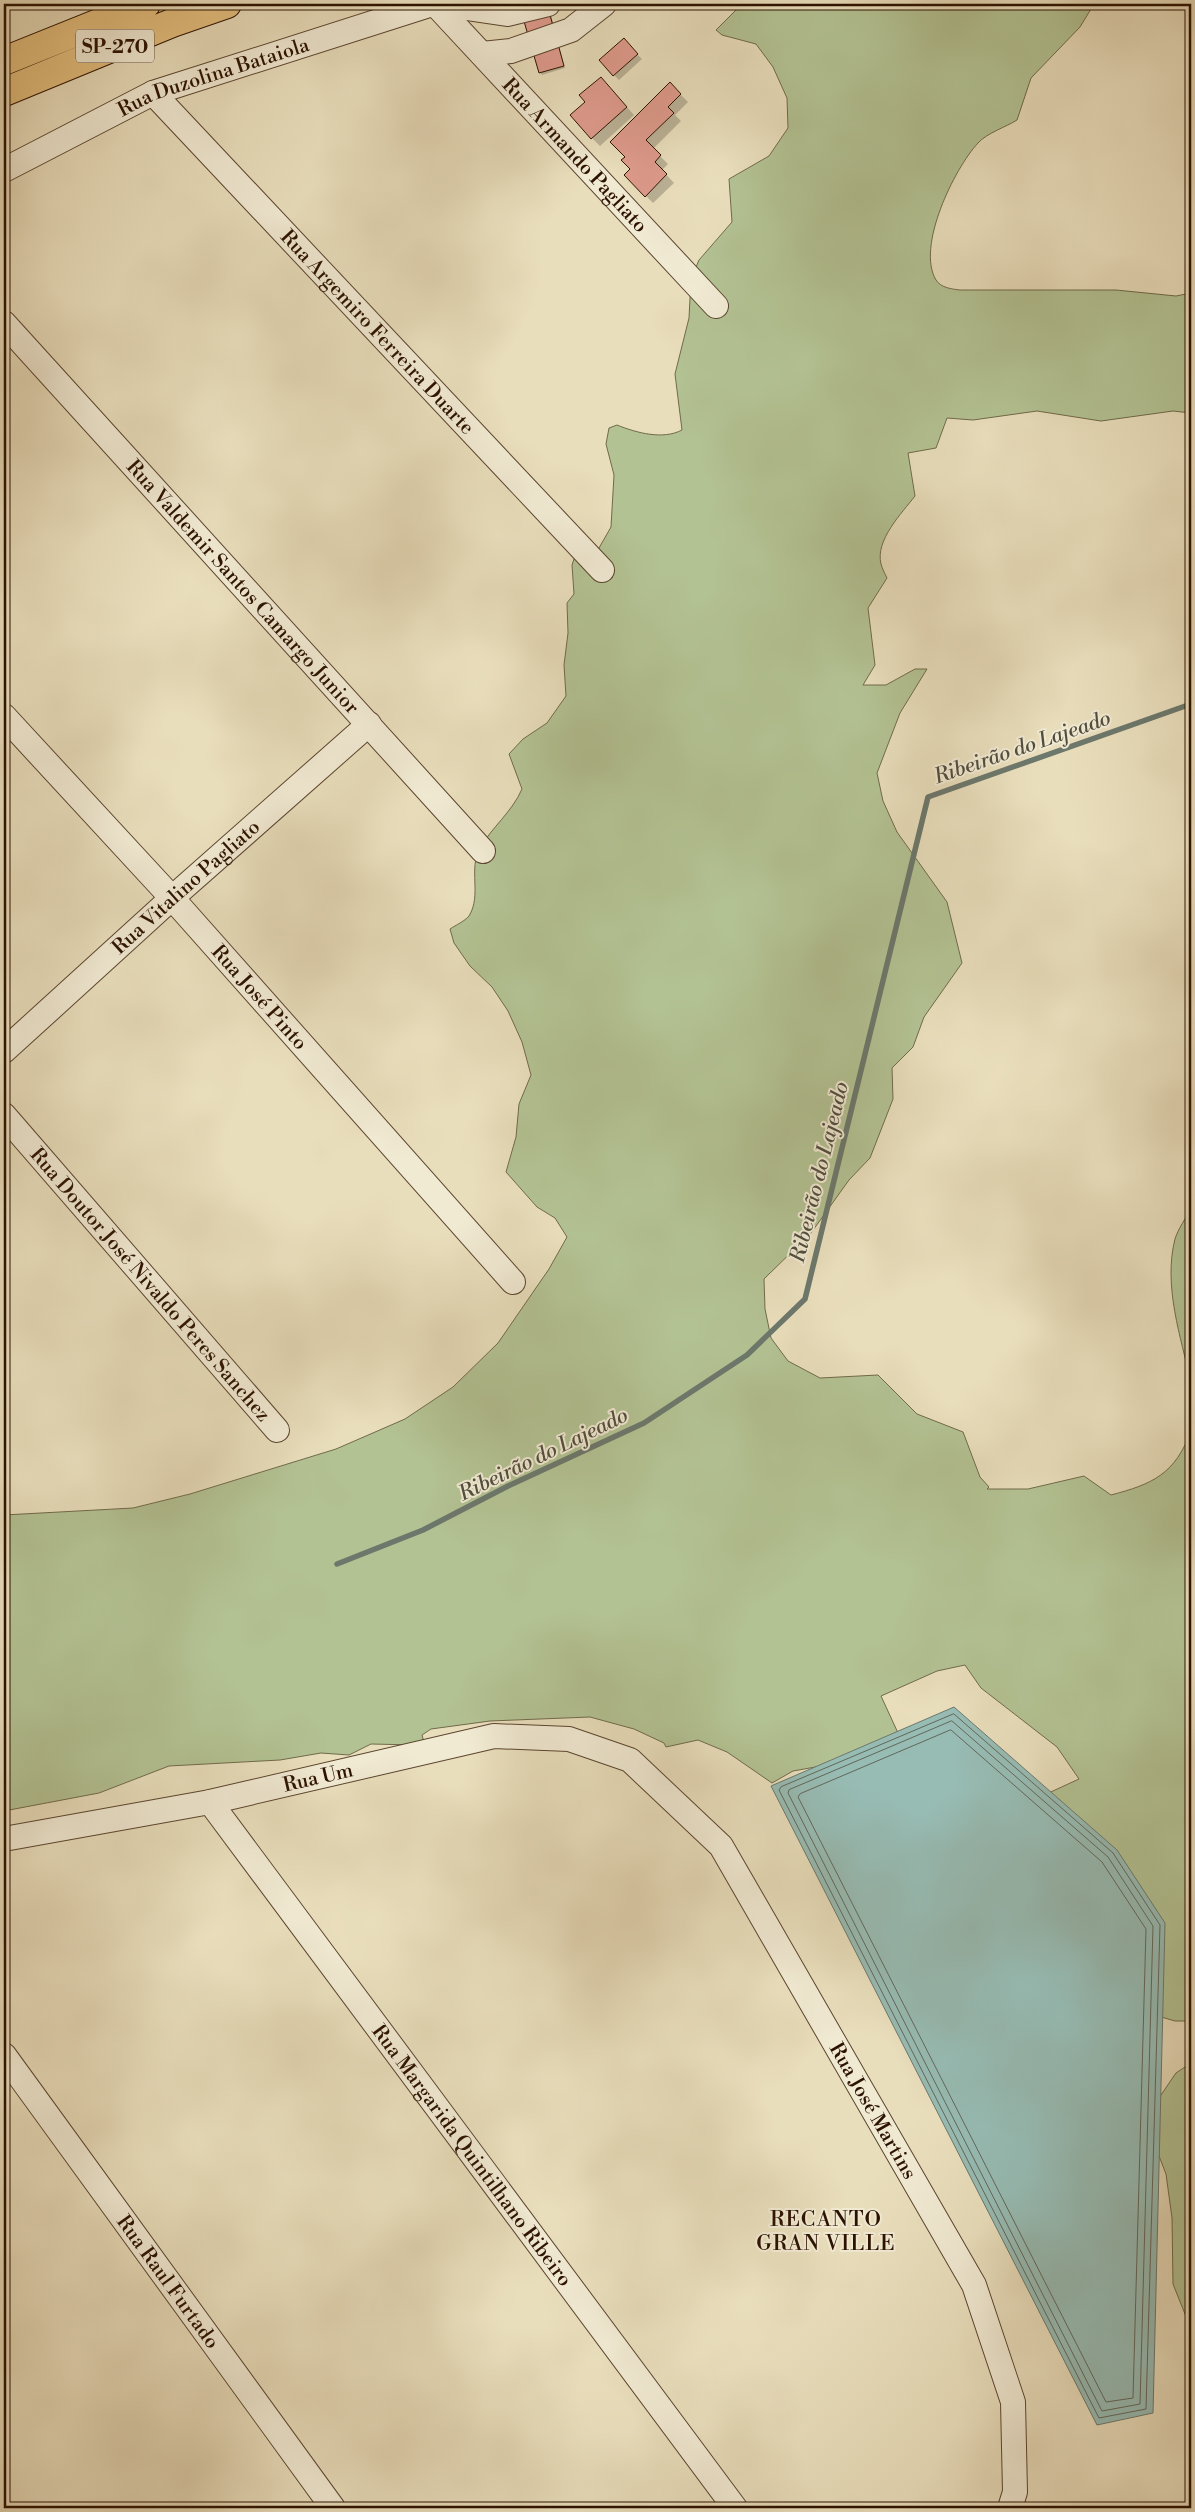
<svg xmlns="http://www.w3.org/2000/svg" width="1195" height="2512" font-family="'Libre Bodoni',serif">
<rect width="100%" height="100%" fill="#e9debc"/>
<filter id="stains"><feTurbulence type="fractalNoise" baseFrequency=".004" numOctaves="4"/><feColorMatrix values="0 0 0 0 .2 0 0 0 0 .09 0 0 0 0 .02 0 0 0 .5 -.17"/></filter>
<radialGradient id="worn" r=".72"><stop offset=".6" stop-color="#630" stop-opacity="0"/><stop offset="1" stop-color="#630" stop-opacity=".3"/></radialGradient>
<path fill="#b3c293" stroke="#706a4a" d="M747,4H1094L1080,27L1031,78L1017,120C1006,127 987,133 978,143C954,169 916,247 936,280C941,288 952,289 960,290H1116L1176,296L1191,293V413L1173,411L1101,421L1037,411L973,420L947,418L936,448L908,453L915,496C902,513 875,540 881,564C882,568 885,574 887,578L868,608L875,665L863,685H886L915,669H927L900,713L877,773L883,801L897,832L947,902L962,963L924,1017L913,1047L892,1068L893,1099L870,1158L849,1180L811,1233L764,1279L765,1309L771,1338L788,1361L820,1378L878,1375L917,1414L963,1432L980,1477L989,1487L987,1489H1028L1084,1476L1111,1495C1153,1484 1175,1474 1191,1431V2021H1175L1151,2014L1042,1796L1079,1779L1057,1747L981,1688L965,1665L937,1671L881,1696L898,1733L860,1759L793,1771L772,1783L727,1752L698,1740L666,1747L664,1743L634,1729L590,1717L490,1721L431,1729L422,1735L424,1742L416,1745L371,1744L349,1755L321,1753L280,1760L169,1766L99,1793L4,1811V1515L133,1508L190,1494L336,1449L405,1419L453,1387L498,1343L549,1269L567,1237L555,1218L537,1207L506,1172L516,1137L519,1104L531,1075L522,1042L508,1011L492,987L470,966L454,943L450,929C456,925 465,921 469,916C482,895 468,869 480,848C492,827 512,812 522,789L509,754L523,739L547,723L566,696L564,665L568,633L567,603L574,594L572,565L576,553L595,555L611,527L614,475L606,444L609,428L617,425C637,433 663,440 682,430L675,374L689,318L691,279L699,260L732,222L729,179L769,156L788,128L787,98L773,67L756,44L722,35L716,30L736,10Z
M1191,1208V1383C1181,1337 1163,1286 1175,1239C1178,1229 1186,1218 1191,1208Z
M1191,2063V2329L1173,2284L1172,2218L1166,2174L1159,2156L1150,2111L1176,2073Z"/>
<path fill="#97bcb4" stroke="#6c786c" d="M954,1707L1117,1850L1165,1923L1153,2413L1097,2425L771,1786Z"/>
<path fill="#0003" d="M548,4L565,68L542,75L540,72Z
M628,45L642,59L619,80L614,75Z
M670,84L688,102L675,115L681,121L653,149L668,164L662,170L674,183L653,203L625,175L632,169Z
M608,86L634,115L600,146L592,138Z"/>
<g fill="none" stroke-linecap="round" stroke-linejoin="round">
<path stroke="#62675a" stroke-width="1" d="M954,1714L1113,1853L1160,1925L1146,2409L1099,2418L779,1790L781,1787Z
M952,1721L1108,1857L1153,1926L1140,2404L1102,2411L788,1793L789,1790Z
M951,1730L1102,1862L1146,1929L1133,2398L1106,2402L798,1797L800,1794Z"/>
<path stroke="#6c786c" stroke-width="5.5" d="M337,1564L423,1530L508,1486L644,1423L747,1355L805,1299L928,797L1191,704"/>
</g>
<path fill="#df9b8d" stroke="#2c1200" d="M519,4H547L564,66L539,73Z
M624,38L638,54L613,76L599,60Z
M601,77L627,107L591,139L570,115L585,102L579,95Z
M670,82L681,94L668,107L674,113L646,140L661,155L655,162L667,174L645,197L624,175L630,169L621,160L625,157L610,142Z"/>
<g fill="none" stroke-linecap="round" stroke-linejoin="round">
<g stroke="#5b452f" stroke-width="26">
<g id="minor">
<path id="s1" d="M435,4L716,306"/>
<path d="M439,4L507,14L548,4"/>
<path d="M482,54L511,51L571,30L604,4"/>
<path id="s2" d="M153,93L602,570"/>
<path id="s3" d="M4,170L153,93L432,4"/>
<path id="s4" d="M4,323L483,851"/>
<path id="s5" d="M4,716L172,898L513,1282"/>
<path id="s6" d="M4,1051L172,898L369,724"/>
<path id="s7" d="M4,1115L277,1430"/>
<path id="s8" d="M210,1802L735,2508"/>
<path id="s9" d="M4,1839L210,1802L494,1736L569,1739L630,1760L721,1846L974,2285L1013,2402L1015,2492L1010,2508"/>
<path id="s10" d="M4,2055L333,2508"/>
</g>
</g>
<g stroke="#2c1200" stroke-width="30">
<path id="highway" d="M4,61L146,4
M4,92L172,23L227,4"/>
</g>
<use href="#minor" stroke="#f1ead3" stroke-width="24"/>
<use href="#highway" stroke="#e4bf7e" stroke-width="28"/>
</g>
<g text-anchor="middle" stroke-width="4" stroke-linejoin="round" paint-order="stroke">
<rect fill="#f1ead3" stroke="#67533f" stroke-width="1" x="76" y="29.5" width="78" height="33" rx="4"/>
<g font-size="19" font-weight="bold" fill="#2c1200">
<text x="115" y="53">SP-270</text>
</g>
<g font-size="20" fill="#2c1200" stroke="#f1ead3">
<text dy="7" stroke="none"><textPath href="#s3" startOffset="230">Rua Duzolina Bataiola</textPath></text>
<text dy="7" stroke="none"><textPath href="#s1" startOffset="206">Rua Armando Pagliato</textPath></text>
<text dy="7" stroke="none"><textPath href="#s2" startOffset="328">Rua Argemiro Ferreira Duarte</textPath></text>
<text dy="7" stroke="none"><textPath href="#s4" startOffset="356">Rua Valdemir Santos Camargo Junior</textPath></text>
<text dy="7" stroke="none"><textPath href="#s6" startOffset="245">Rua Vitalino Pagliato</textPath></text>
<text dy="7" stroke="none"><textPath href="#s5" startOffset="380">Rua José Pinto</textPath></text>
<text dy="7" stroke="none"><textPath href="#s7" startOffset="224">Rua Doutor José Nivaldo Peres Sanchez</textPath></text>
<text dy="7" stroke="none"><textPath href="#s9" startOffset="320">Rua Um</textPath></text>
<text dy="7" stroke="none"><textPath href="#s9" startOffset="1071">Rua José Martins</textPath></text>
<text dy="7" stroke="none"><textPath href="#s8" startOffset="440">Rua Margarida Quintilhano Ribeiro</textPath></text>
<text dy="7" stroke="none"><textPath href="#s10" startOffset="280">Rua Raul Furtado</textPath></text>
</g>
<g font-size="21" font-style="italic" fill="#514e3f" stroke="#f1ead3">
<text transform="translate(1022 747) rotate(-19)" y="7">Ribeirão do Lajeado</text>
<text transform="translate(819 1172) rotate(-76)" y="7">Ribeirão do Lajeado</text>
<text transform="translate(543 1454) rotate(-26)" y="7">Ribeirão do Lajeado</text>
</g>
<g font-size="21" letter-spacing="1" fill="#2c1200" stroke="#f1ead3">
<text x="826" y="2226">RECANTO<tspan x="826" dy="24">GRAN VILLE</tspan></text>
</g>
</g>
<rect width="1195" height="2512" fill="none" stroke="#e9debc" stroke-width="20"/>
<rect x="5" y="5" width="1185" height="2502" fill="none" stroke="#2c1200" stroke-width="2.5"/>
<rect x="10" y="10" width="1175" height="2492" fill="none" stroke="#2c1200"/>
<rect width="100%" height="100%" filter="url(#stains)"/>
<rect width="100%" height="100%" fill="url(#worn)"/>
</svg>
